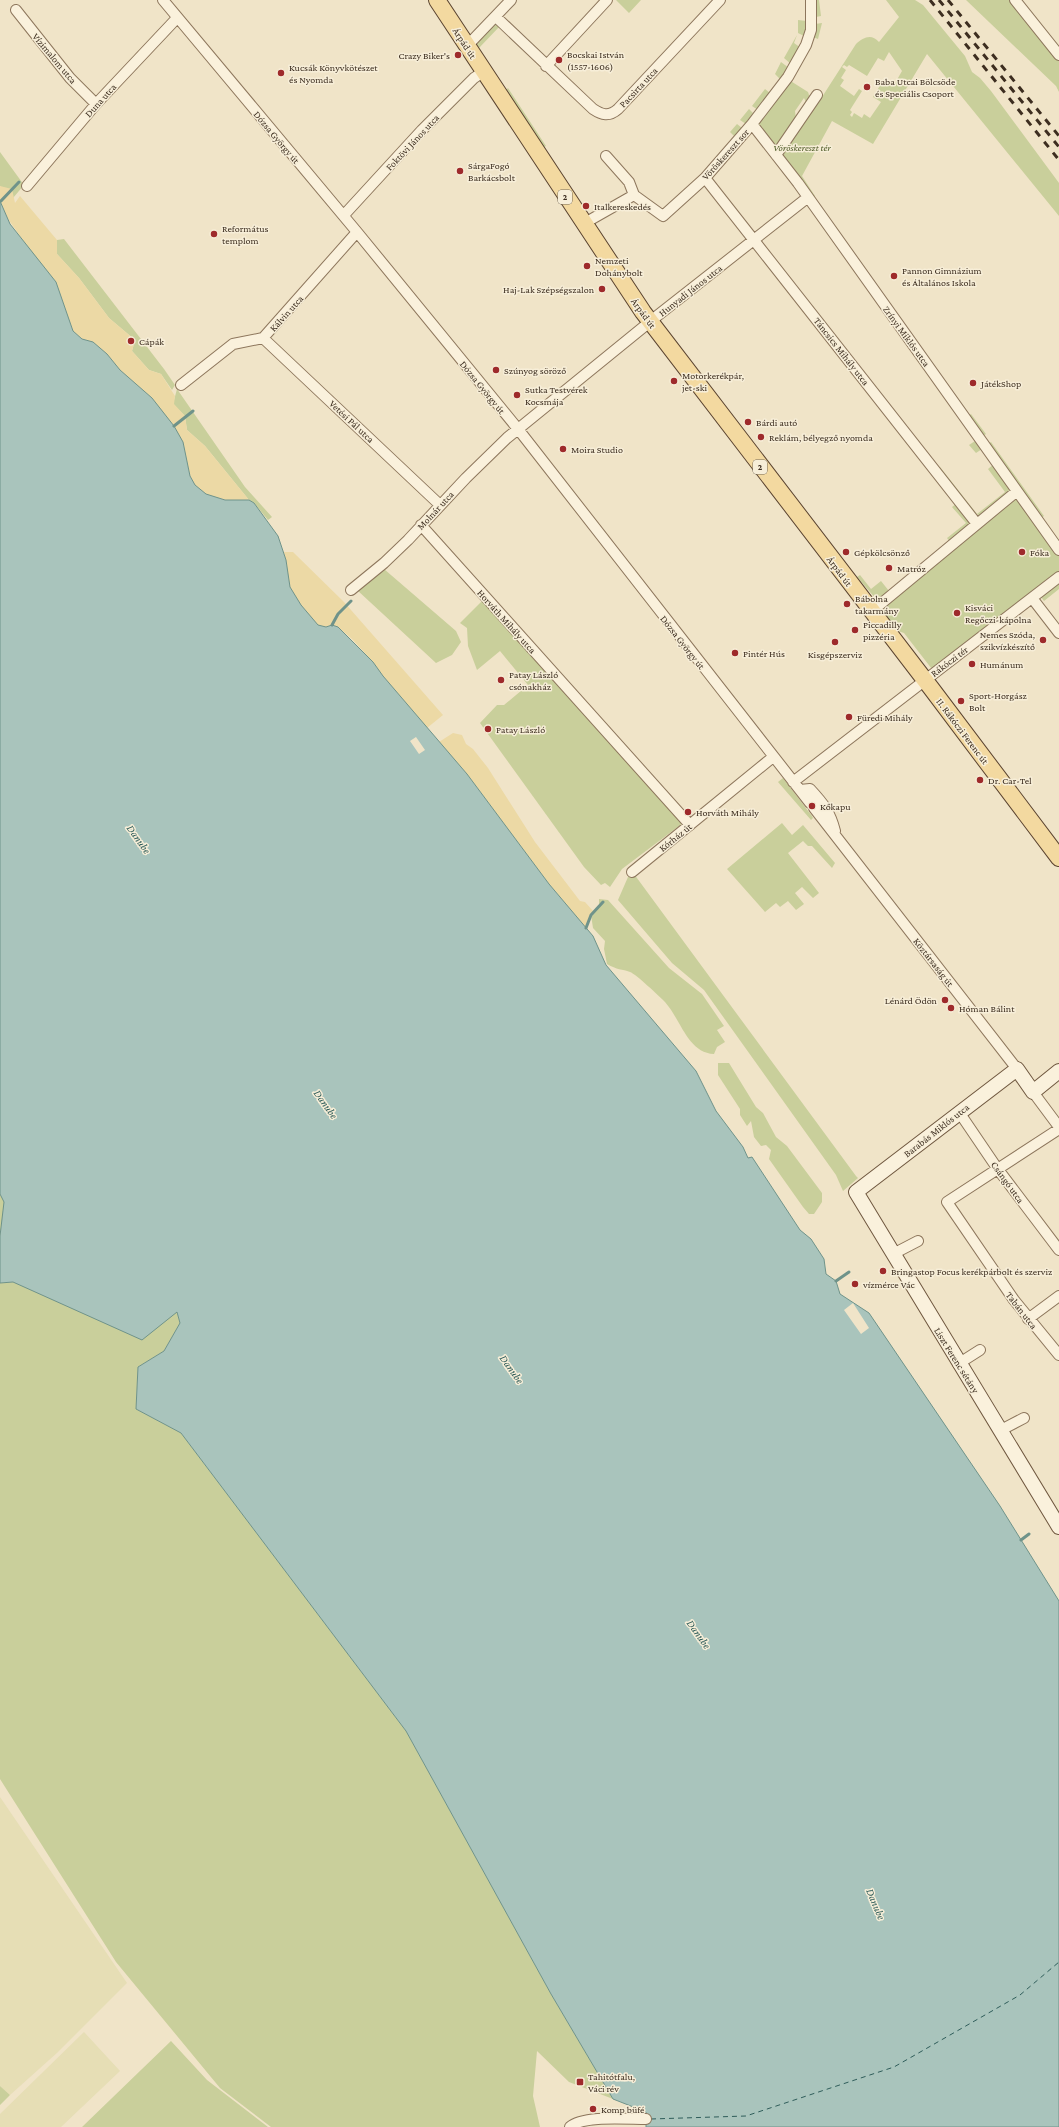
<svg xmlns="http://www.w3.org/2000/svg" width="1059" height="2127" font-family="'Crimson Pro',serif">
<rect width="100%" height="100%" fill="#f0e4c8"/>
<path fill="#e6deb5" d="M0,1797L127,1983L58,2052L10,2095L0,2086Z
M84,2032L120,2071L61,2127H0V2114Z"/>
<path fill="#c9cf9b" fill-rule="evenodd" d="M616,0H641L629,13Z
M815,0H819L821,16L816,17Z
M886,0H915L923,5L965,56L972,72L980,78L991,91L1059,183V216L927,54L873,144L832,121L802,176L815,196L812,198L780,155L819,98L822,97L856,44C863,38 871,33 879,42L899,17ZM889,52L902,71L894,85L884,79L873,97L881,102L870,118L864,114L862,118L854,113L852,117L850,115L852,112L850,110L862,91L859,89L854,96L840,86L844,80L841,78L846,70L842,67L844,65L847,67L849,65L867,76L878,58L884,61Z
M966,0H1022L1059,46V92L1056,86Z
M798,20L807,21L804,36L798,33Z
M822,23L818,39L813,37L815,24Z
M494,24L500,26L479,48L475,43Z
M797,35L794,43L801,48L792,65L784,58Z
M781,62L789,68L781,80L775,74Z
M789,80L808,92L810,98L807,104L804,98L795,111L796,119L776,150L759,125L760,119Z
M508,88L546,146L542,148L505,91Z
M765,89L770,93L758,110L752,106Z
M749,109L754,114L746,124L740,120Z
M737,124L742,128L734,136L730,132Z
M0,152L24,185L13,198L0,186Z
M64,239L164,369L175,385L172,390L161,374L149,370L132,351L135,340L109,318L79,278L57,254V240Z
M177,389L245,487L272,517L268,520L254,503L249,500L205,446L187,430L185,416L173,404Z
M971,414L986,434L983,436L967,417Z
M975,441L982,449L976,453L969,445Z
M991,442L1044,516L1041,518L988,444Z
M994,464L1010,488L1008,494L979,517L977,514L974,516L938,469L940,467L977,514L1005,492L988,469Z
M1017,491L1059,550V577L935,673L904,633L892,629L876,608Z
M956,504L970,524L950,542L947,538L966,523L952,507Z
M384,569L456,631L461,642L452,655L436,663L357,590Z
M860,575L871,589L881,581L889,591L881,598L876,599L857,577Z
M1059,582V589L1044,601L1041,597Z
M483,600L683,823L622,869L610,887L605,883L601,885L584,867L480,723L497,705H504L528,685L500,651L477,670L468,646L467,628L460,623Z
M783,778L812,816L813,818L811,820L778,782Z
M782,823L792,835L803,825L835,863L832,868L812,846H808L803,841L788,853L819,893L813,898L802,887L795,893L804,904L796,910L788,901L780,907L776,903L765,912L727,869Z
M634,874L856,1176L858,1178L843,1191L836,1175L704,990L672,963L618,900L628,877Z
M599,899L608,900L669,968L702,994L724,1026L717,1030L725,1042L717,1047L714,1054C688,1053 681,1020 665,1002C660,997 636,974 630,972C622,969 617,970 607,964L604,949L605,941L593,928L591,915L599,907Z
M718,1063H729L756,1107L763,1113L776,1137L787,1146L822,1193V1202L814,1214H809L803,1207L769,1159L771,1150L766,1145L761,1146L754,1137L751,1121L747,1126L740,1115V1109L718,1075Z
M0,1194L5,1202L0,1236Z
M13,1282L177,1312L180,1323L164,1351L138,1367L136,1409L181,1433L406,1731L551,1994L613,2099L569,2082L537,2051L533,2096L540,2127H271L220,2088L116,1962L0,1779V1283Z
M171,2041L207,2080L268,2127H82Z
M0,2086L10,2095L0,2105Z"/>
<path fill="#ecd9a5" d="M0,186L12,189L15,203L20,196L57,240V254L79,278L109,318L135,340L132,351L149,370L161,374L175,396L174,404L185,416L187,430L205,446L249,500H225L206,494L195,485L190,476L183,442L152,398L120,370L107,354L93,342L82,339L73,331L56,282L36,259L6,216L0,201Z
M284,552H293L344,602L443,715L427,728L383,676L373,662L352,639L338,627L332,625L326,627L318,626L301,605L290,587Z
M453,733L462,735L466,744L473,749L488,768L535,842L580,901L585,902L594,912L586,928L549,884L467,774L439,742Z"/>
<path fill="#a9c4bc" stroke="#6f938a" d="M0,201L10,224L56,282L73,331L82,339L93,342L107,354L120,370L152,398L174,426L183,442L190,476L195,485L206,494L225,500H249L254,503L278,536L286,560L290,587L301,605L318,625L326,627L332,625L338,627L373,662L383,676L467,774L549,884L593,936L606,965L696,1071L716,1111L743,1147L748,1158L752,1157L800,1230L811,1239L824,1259L826,1274L836,1281L840,1294L869,1313L1000,1506L1059,1601V2127H646V2112L613,2099L551,1994L406,1731L181,1433L136,1409L138,1367L164,1351L180,1323L177,1312L142,1340L13,1282L0,1283V1236L4,1202L0,1194Z"/>
<path fill="#f0e4c8" d="M416,737L425,750L419,754L410,741Z
M853,1303L869,1328L861,1334L844,1310Z"/>
<g fill="none" stroke-linecap="round" stroke-linejoin="round">
<path stroke="#6f938a" stroke-width="3" d="M1,201L19,182
M174,426L193,411
M332,625L338,614L351,601
M586,928L591,915L603,902
M836,1281L849,1272
M1021,1540L1029,1534"/>
<path stroke="#2f5d5a" stroke-width="1" stroke-dasharray="5 4" stroke-linecap="butt" d="M651,2119L746,2116L894,2067L1020,1995L1059,1962"/>
<g stroke="#8d765c" stroke-width="12">
<path id="street" d="M163,0L357,232L518,429L810,803
M1015,0L1059,55
M16,10L70,78L96,104
M496,17L593,109C602,115 609,117 618,109L720,0
M467,46L511,0
M546,66L607,0
M752,124L798,183L1059,550
M776,155L817,95
M606,156L629,182L634,195
M705,178L977,524
M27,186L96,104L177,18
M634,195L663,216L705,178L752,124L788,77L806,45L811,30V0
M344,215L422,130L474,78L483,72
M583,224L634,195
M263,338L440,505
M181,385L233,344L263,338L357,232
M421,525L690,825
M351,590L384,563L408,540L466,478L507,438L657,316L807,198
M1032,598L1059,633
M871,612L1017,491
M793,782L1059,577
M800,790L810,789C824,804 830,812 835,831
M814,808L1017,1069
M632,872L773,757
M1033,1092L1059,1127
M959,1112L997,1168L1059,1250
M1059,1129L947,1202L1014,1300L1059,1355
M893,1254L918,1241
M1028,1319L1059,1296
M958,1364L980,1350
M1001,1430L1024,1418
M570,2127C583,2115 627,2119 646,2119"/>
</g>
<g stroke="#6f573f" stroke-width="16">
<path id="secondary" d="M1059,1071L1033,1092L1017,1069L856,1192L1059,1527"/>
</g>
<g stroke="#5b4430" stroke-width="18">
<path id="primary" d="M437,0L643,312L931,688L1059,858"/>
</g>
<use href="#street" stroke="#faf1dc" stroke-width="10"/>
<use href="#secondary" stroke="#faf1dc" stroke-width="14"/>
<use href="#primary" stroke="#f3d9a0" stroke-width="16"/>
<path stroke="#3d2e20" stroke-width="3" stroke-dasharray="7 7" stroke-linecap="butt" d="M930,0L1059,160
M939,0L1059,147
M948,0L1059,136"/>
</g>
<g fill="#9e2a2b" stroke="#f7eed8" stroke-width="1.5">
<circle cx="458" cy="55" r="4"/>
<circle cx="559" cy="60" r="4"/>
<circle cx="281" cy="73" r="4"/>
<circle cx="867" cy="87" r="4"/>
<circle cx="460" cy="171" r="4"/>
<circle cx="586" cy="206" r="4"/>
<circle cx="214" cy="234" r="4"/>
<circle cx="587" cy="266" r="4"/>
<circle cx="894" cy="276" r="4"/>
<circle cx="602" cy="289" r="4"/>
<circle cx="131" cy="341" r="4"/>
<circle cx="496" cy="370" r="4"/>
<circle cx="674" cy="381" r="4"/>
<circle cx="973" cy="383" r="4"/>
<circle cx="517" cy="395" r="4"/>
<circle cx="748" cy="422" r="4"/>
<circle cx="761" cy="437" r="4"/>
<circle cx="563" cy="449" r="4"/>
<circle cx="846" cy="552" r="4"/>
<circle cx="1022" cy="552" r="4"/>
<circle cx="889" cy="568" r="4"/>
<circle cx="847" cy="604" r="4"/>
<circle cx="957" cy="613" r="4"/>
<circle cx="855" cy="630" r="4"/>
<circle cx="1043" cy="640" r="4"/>
<circle cx="835" cy="642" r="4"/>
<circle cx="735" cy="653" r="4"/>
<circle cx="972" cy="664" r="4"/>
<circle cx="501" cy="680" r="4"/>
<circle cx="961" cy="701" r="4"/>
<circle cx="849" cy="717" r="4"/>
<circle cx="488" cy="729" r="4"/>
<circle cx="980" cy="780" r="4"/>
<circle cx="812" cy="806" r="4"/>
<circle cx="688" cy="812" r="4"/>
<circle cx="945" cy="1000" r="4"/>
<circle cx="951" cy="1008" r="4"/>
<circle cx="883" cy="1271" r="4"/>
<circle cx="855" cy="1284" r="4"/>
<rect x="576" y="2078" width="8" height="8" rx="2"/>
<circle cx="593" cy="2109" r="4"/>
</g>
<g text-anchor="middle" stroke-width="3" stroke-linejoin="round" paint-order="stroke">
<g fill="#f7eed8" stroke="#756857" stroke-width="1">
<rect x="558" y="190" width="14" height="14" rx="3"/>
<rect x="753" y="460" width="14" height="14" rx="3"/>
</g>
<g font-size="9" font-weight="bold" fill="#3d2e20">
<text x="565" y="200">2</text>
<text x="760" y="470">2</text>
</g>
<g font-size="10" fill="#3d2e20" stroke="#f7eed8">
<text transform="translate(465 43) rotate(57)" y="4">Árpád út</text>
<text transform="translate(55 58) rotate(50)" y="4">Vízimalom utca</text>
<text transform="translate(638 87) rotate(-47)" y="4">Pacsirta utca</text>
<text transform="translate(100 100) rotate(-48)" y="4">Duna utca</text>
<text transform="translate(277 137) rotate(50)" y="4">Dózsa György út</text>
<text transform="translate(412 142) rotate(-47)" y="4">Foktövi János utca</text>
<text transform="translate(725 154) rotate(-48)" y="4">Vöröskereszt sor</text>
<text transform="translate(690 290) rotate(-38)" y="4">Hunyadi János utca</text>
<text transform="translate(286 313) rotate(-48)" y="4">Kálvin utca</text>
<text transform="translate(644 313) rotate(54)" y="4">Árpád út</text>
<text transform="translate(907 336) rotate(54)" y="4">Zrínyi Miklós utca</text>
<text transform="translate(842 351) rotate(52)" y="4">Táncsics Mihály utca</text>
<text transform="translate(483 387) rotate(51)" y="4">Dózsa György út</text>
<text transform="translate(352 421) rotate(43)" y="4">Vetési Pál utca</text>
<text transform="translate(435 510) rotate(-47)" y="4">Molnár utca</text>
<text transform="translate(840 571) rotate(53)" y="4">Árpád út</text>
<text transform="translate(507 621) rotate(48)" y="4">Horváth Mihály utca</text>
<text transform="translate(683 642) rotate(52)" y="4">Dózsa György út</text>
<text transform="translate(949 661) rotate(-37)" y="4">Rákóczi tér</text>
<text transform="translate(963 731) rotate(53)" y="4">II. Rákóczi Ferenc út</text>
<text transform="translate(675 837) rotate(-39)" y="4">Kórház út</text>
<text transform="translate(934 962) rotate(52)" y="4">Köztársaság út</text>
<text transform="translate(936 1130) rotate(-38)" y="4">Barabás Miklós utca</text>
<text transform="translate(1008 1182) rotate(54)" y="4">Csángó utca</text>
<text transform="translate(1022 1310) rotate(52)" y="4">Tabán utca</text>
<text transform="translate(957 1360) rotate(58)" y="4">Liszt Ferenc sétány</text>
</g>
<g font-size="10" fill="#3d2e20" stroke="#f7eed8" text-anchor="start">
<text x="567" y="58">Bocskai István<tspan x="567" dy="12">(1557-1606)</tspan></text>
<text x="450" y="59" text-anchor="end">Crazy Biker's</text>
<text x="289" y="71">Kucsák Könyvkötészet<tspan x="289" dy="12">és Nyomda</tspan></text>
<text x="875" y="85">Baba Utcai Bölcsöde<tspan x="875" dy="12">és Speciális Csoport</tspan></text>
<text x="468" y="169">SárgaFogó<tspan x="468" dy="12">Barkácsbolt</tspan></text>
<text x="594" y="210">Italkereskedés</text>
<text x="222" y="232">Református<tspan x="222" dy="12">templom</tspan></text>
<text x="595" y="264">Nemzeti<tspan x="595" dy="12">Dohánybolt</tspan></text>
<text x="902" y="274">Pannon Gimnázium<tspan x="902" dy="12">és Általános Iskola</tspan></text>
<text x="594" y="293" text-anchor="end">Haj-Lak Szépségszalon</text>
<text x="139" y="345">Cápák</text>
<text x="504" y="374">Szúnyog söröző</text>
<text x="682" y="379">Motorkerékpár,<tspan x="682" dy="12">jet-ski</tspan></text>
<text x="981" y="387">JátékShop</text>
<text x="525" y="393">Sutka Testvérek<tspan x="525" dy="12">Kocsmája</tspan></text>
<text x="756" y="426">Bárdi autó</text>
<text x="769" y="441">Reklám, bélyegző nyomda</text>
<text x="571" y="453">Moira Studio</text>
<text x="854" y="556">Gépkölcsönző</text>
<text x="1030" y="556">Fóka</text>
<text x="897" y="572">Matróz</text>
<text x="855" y="602">Bábolna<tspan x="855" dy="12">takarmány</tspan></text>
<text x="965" y="611">Kisváci<tspan x="965" dy="12">Regőczi-kápolna</tspan></text>
<text x="863" y="628">Piccadilly<tspan x="863" dy="12">pizzéria</tspan></text>
<text x="1035" y="638" text-anchor="end">Nemes Szóda,<tspan x="1035" dy="12">szikvízkészítő</tspan></text>
<text x="743" y="657">Pintér Hús</text>
<text x="835" y="658" text-anchor="middle">Kisgépszerviz</text>
<text x="980" y="668">Humánum</text>
<text x="509" y="678">Patay László<tspan x="509" dy="12">csónakház</tspan></text>
<text x="969" y="699">Sport-Horgász<tspan x="969" dy="12">Bolt</tspan></text>
<text x="857" y="721">Füredi Mihály</text>
<text x="496" y="733">Patay László</text>
<text x="988" y="784">Dr. Car-Tel</text>
<text x="820" y="810">Kőkapu</text>
<text x="696" y="816">Horváth Mihály</text>
<text x="937" y="1004" text-anchor="end">Lénárd Ödön</text>
<text x="959" y="1012">Hóman Bálint</text>
<text x="891" y="1275">Bringastop Focus kerékpárbolt és szerviz</text>
<text x="863" y="1288">vízmérce Vác</text>
<text x="588" y="2080">Tahitótfalu,<tspan x="588" dy="12">Váci rév</tspan></text>
<text x="601" y="2113">Komp büfé</text>
</g>
<g font-size="10" font-style="italic" fill="#4d5a26" stroke="#f7eed8">
<text x="802" y="151">Vöröskereszt tér</text>
</g>
<g font-size="11" font-style="italic" fill="#2f5d5a" stroke="#f7eed8">
<text transform="translate(139 839) rotate(55)" y="4">Danube</text>
<text transform="translate(326 1104) rotate(55)" y="4">Danube</text>
<text transform="translate(512 1369) rotate(55)" y="4">Danube</text>
<text transform="translate(699 1634) rotate(55)" y="4">Danube</text>
<text transform="translate(876 1904) rotate(67)" y="4">Danube</text>
</g>
</g>
</svg>
